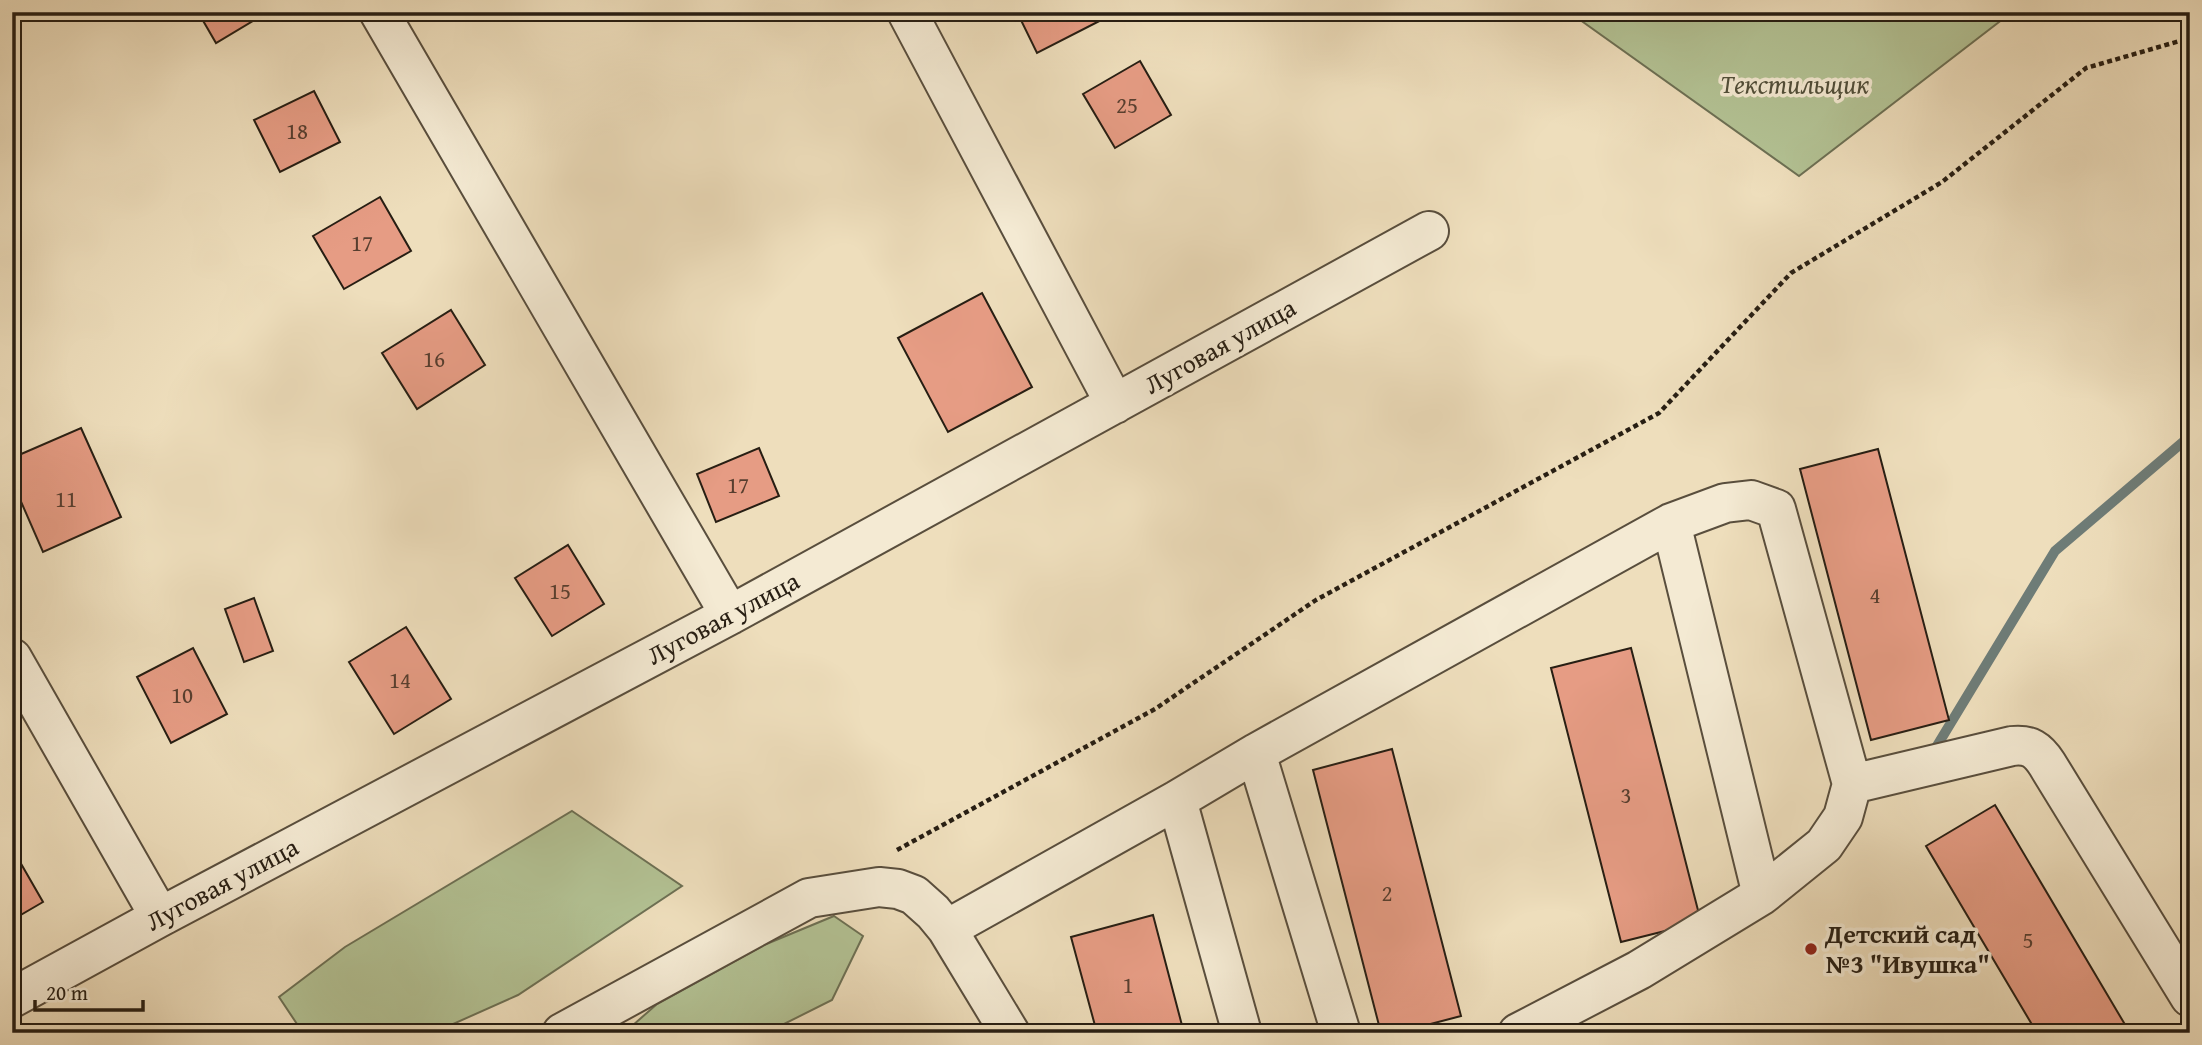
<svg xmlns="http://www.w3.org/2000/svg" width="2202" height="1045" font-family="'Gentium Book Plus',serif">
<rect width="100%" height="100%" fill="#eedebc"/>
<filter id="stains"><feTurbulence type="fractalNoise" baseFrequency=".00286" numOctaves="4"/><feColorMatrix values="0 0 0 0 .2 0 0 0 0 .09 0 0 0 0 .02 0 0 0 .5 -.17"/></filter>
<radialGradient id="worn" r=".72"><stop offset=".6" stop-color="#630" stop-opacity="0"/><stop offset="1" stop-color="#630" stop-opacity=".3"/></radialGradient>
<path fill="#b3c294" stroke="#6d7054" stroke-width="2" d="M1569,12H2012L1799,176Z
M572,811L682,886L518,995L433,1033H303L279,997L345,947Z
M834,916L863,936L832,1000L766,1033H624L657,1004L764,945Z"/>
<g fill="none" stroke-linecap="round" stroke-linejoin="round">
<path stroke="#6e7c77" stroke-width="10" d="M1932,754L2055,551L2190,436"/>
</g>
<path fill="#e69c84" stroke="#271e13" stroke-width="2" d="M198,12H268L216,43Z
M1017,12H1117L1037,53Z
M1140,61L1171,115L1115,148L1083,94Z
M314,91L340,142L280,172L254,120Z
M380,197L411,251L344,289L313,236Z
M982,293L1032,387L948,432L898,338Z
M451,310L485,365L417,409L382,353Z
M81,428L121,517L43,552L12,481V458Z
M759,448L779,496L716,522L697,474Z
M1878,449L1949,720L1871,740L1800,469Z
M568,545L604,604L552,636L515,578Z
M254,598L273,651L244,662L225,609Z
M406,627L451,699L394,734L349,662Z
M193,648L227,714L171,743L137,677Z
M1631,648L1701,922L1621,942L1551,668Z
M1392,749L1461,1016L1396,1033H1381L1313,770Z
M1995,805L2130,1033H2037L1926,846Z
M16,855L43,902L12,920V857Z
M1153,915L1184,1033H1097L1071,937Z"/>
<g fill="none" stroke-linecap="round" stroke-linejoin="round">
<g stroke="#594e3d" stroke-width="42">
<path id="minor" d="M379,12L730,615
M907,12L1115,404
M12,658L160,917
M1256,753L1341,1033
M1177,800L1242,1033
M1762,895L1824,845L1843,817L1852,784
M947,929L1177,800L1256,753L1671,523L1725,503L1751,500L1776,509L1852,784L2012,746C2030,744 2038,750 2047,764L2190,997
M12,998L160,917L730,615L1429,231
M562,1033L809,898L879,887L898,889L914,895L933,912L947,929L1010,1033
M1518,1033L1639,970L1762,895L1671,523"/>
</g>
<path stroke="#271e13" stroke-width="4.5" stroke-dasharray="5 3.5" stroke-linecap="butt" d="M897,850L1155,709L1316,600L1659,413L1791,273L1942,182L2086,68L2190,38"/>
<use href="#minor" stroke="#f4ead3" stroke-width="38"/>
</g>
<circle fill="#8f2418" stroke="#f4ead3" stroke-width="2.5" cx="1811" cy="949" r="7"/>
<g text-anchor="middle" stroke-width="7" stroke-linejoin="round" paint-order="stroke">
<g font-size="23" fill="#573e2f">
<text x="1127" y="113">25</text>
<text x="297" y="139">18</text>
<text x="362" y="251">17</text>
<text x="434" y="367">16</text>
<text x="738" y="493">17</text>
<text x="66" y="507">11</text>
<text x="560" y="599">15</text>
<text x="1875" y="603">4</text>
<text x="400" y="688">14</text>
<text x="182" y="703">10</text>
<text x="1626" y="803">3</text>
<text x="1387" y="901">2</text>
<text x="2028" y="948">5</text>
<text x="1128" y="993">1</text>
</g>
<g font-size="26" font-style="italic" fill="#514f3a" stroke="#f4ead3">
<text x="1795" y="93">Текстильщик</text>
</g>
<g font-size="26" fill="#271e13" stroke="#f4ead3">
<text transform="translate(1220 346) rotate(-29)" y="9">Луговая улица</text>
<text transform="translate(723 618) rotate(-28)" y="9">Луговая улица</text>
<text transform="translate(222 884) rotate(-28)" y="9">Луговая улица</text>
</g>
<g font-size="26" font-weight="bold" fill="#271e13" stroke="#f4ead3" text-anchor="start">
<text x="1825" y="943">Детский сад<tspan x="1825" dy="30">№3 "Ивушка"</tspan></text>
</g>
</g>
<rect width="2202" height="1045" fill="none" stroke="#eedebc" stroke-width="42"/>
<rect x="14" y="14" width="2174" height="1017" fill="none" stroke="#271e13" stroke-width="3.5"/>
<rect x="21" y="21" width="2160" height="1003" fill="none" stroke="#271e13" stroke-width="2"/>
<path d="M35 1000v10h108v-10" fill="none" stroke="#271e13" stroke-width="3.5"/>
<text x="46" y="1000" font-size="21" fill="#271e13" stroke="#f4ead3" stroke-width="5" paint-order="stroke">20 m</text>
<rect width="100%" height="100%" filter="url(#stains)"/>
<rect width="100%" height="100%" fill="url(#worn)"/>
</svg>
